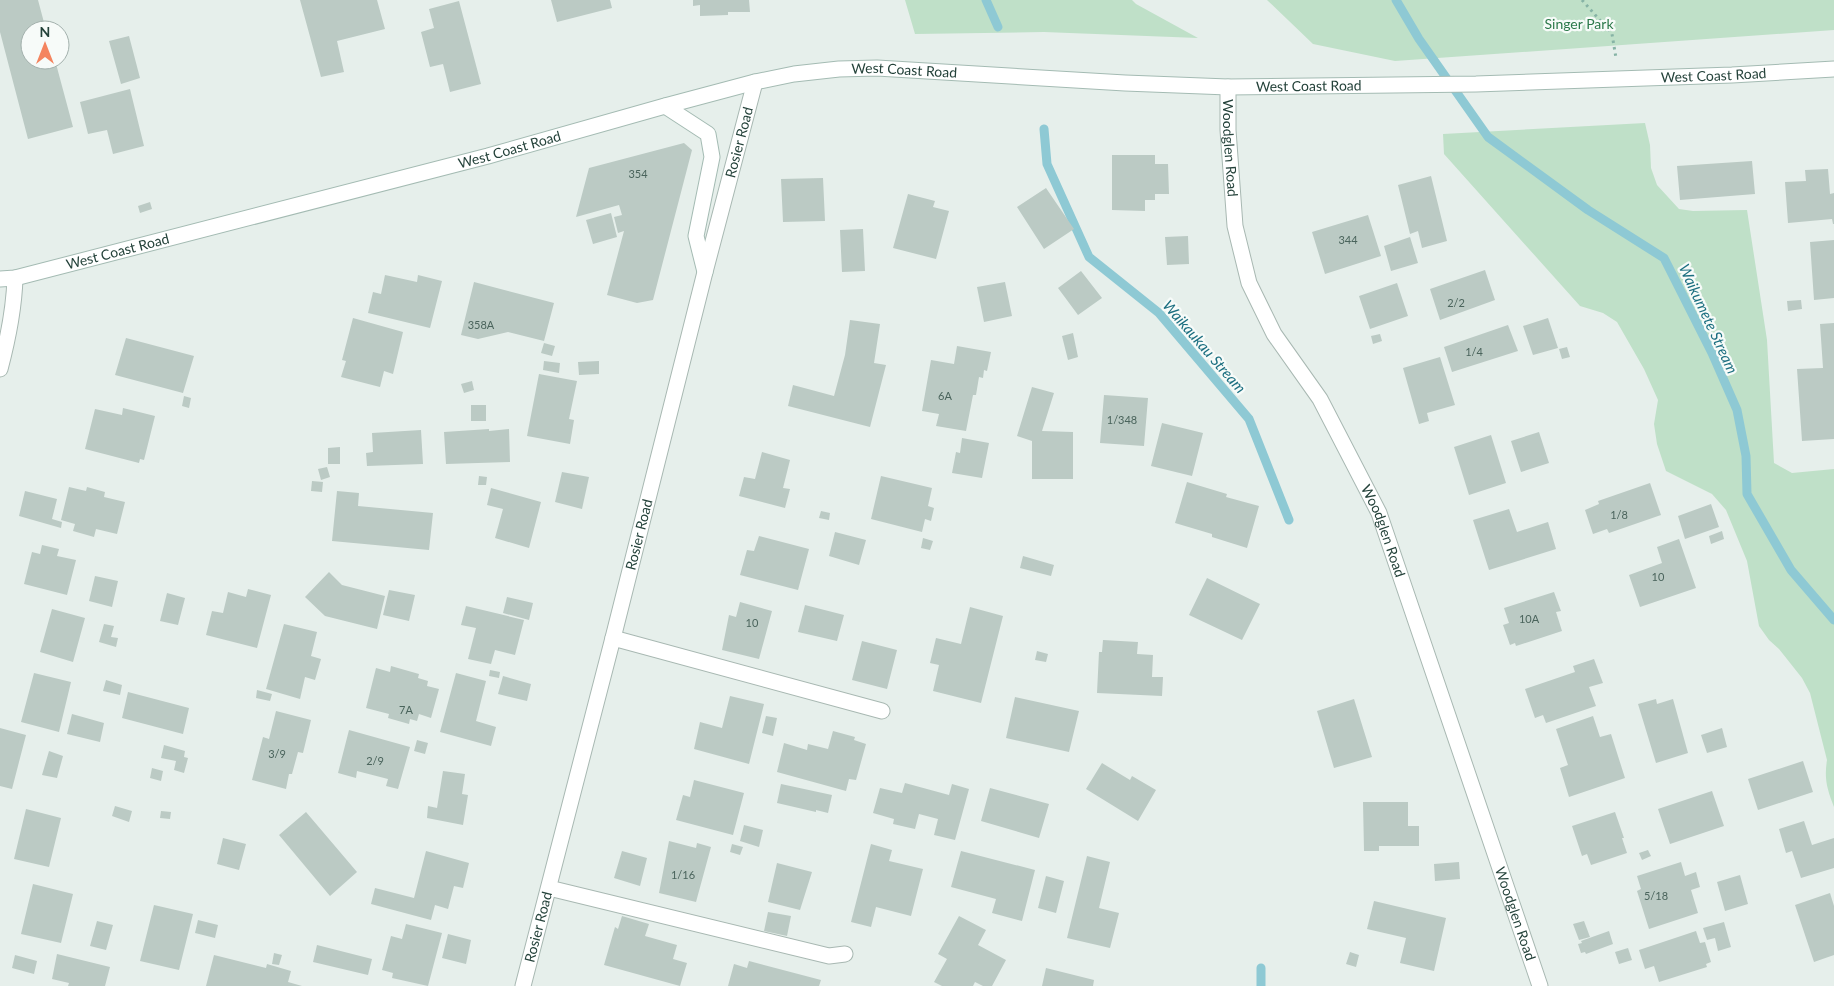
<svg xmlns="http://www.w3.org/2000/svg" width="1834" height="986" font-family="Lato,sans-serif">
<rect width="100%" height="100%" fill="#e6efeb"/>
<path fill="#bfe0c8" d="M905,0H1132L1136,4L1198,38L1044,32L915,34Z
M1267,0H1834V30L1395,61L1313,44Z
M1645,123L1650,145L1651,168L1657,185L1679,209L1693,211L1747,210L1767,340L1774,463L1792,473L1834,469V807C1827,789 1824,779 1827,760L1810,693L1802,678L1779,649L1769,640L1759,626L1747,561L1726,510L1712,494L1666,471L1657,444L1654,424L1658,400L1644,369L1617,322L1603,313L1580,306L1444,154L1443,134Z"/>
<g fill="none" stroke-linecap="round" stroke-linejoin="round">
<path stroke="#8ec9d4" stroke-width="9" d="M986,0L998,27
M1396,0L1419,39L1488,137L1588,210L1664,258L1712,353L1737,410L1746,456L1747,494L1791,570L1834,620
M1044,129L1047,164L1089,257L1159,313L1249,419L1289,520
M1261,968V986"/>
</g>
<path fill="#bbcac4" d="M0,0H38L46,30H30V60H55L73,127L28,139L0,32Z
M300,0H377L385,29L337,41L344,72L321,77Z
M551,0H610L612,8L557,22Z
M693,0H749L750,12H728V15L700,16V5L693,6Z
M459,1L481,84L450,92L443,64L430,67L421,32L434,28L429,9Z
M129,36L140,78L121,84L109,41Z
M130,89L144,146L113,154L107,130L88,134L80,102Z
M684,143L692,150L653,300L637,303L607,295L624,231L618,233L614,217L622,215L619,205L576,217L589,168Z
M1112,155H1155V164H1168L1169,194H1155V200H1145V211L1112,210Z
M1752,161L1755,194L1680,200L1677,166Z
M1828,169L1830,194L1834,193V224H1833L1832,219L1788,223L1785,182L1806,181L1805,170Z
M1431,176L1447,241L1422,248L1418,231L1410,234L1398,185Z
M823,178L825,221L783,222L781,179Z
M1046,188L1074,229L1044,249L1017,207Z
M908,194L935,201L933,207L949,211L936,259L893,248Z
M150,202L152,209L140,213L138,206Z
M611,213L617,237L593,244L586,220Z
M1368,215L1381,256L1325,274L1312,232Z
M863,229L865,271L842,272L840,230Z
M1188,236L1189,264L1167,265L1165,237Z
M1410,237L1418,263L1391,271L1384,246Z
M1834,240V298L1814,300L1810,242Z
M1485,270L1495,300L1440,320L1430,289Z
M1081,271L1102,298L1078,315L1058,288Z
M385,275L417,282L418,275L442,281L430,328L368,313L373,292L381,294Z
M474,282L554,303L544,341L508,332L478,339L461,335Z
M1005,282L1012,316L984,322L977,287Z
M1397,283L1408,316L1370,329L1359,296Z
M1801,300L1802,309L1788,311L1787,301Z
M353,318L403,332L393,374L384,371L380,387L341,377L346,361L342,360Z
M1548,318L1558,348L1533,355L1523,326Z
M850,320L880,324L874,363L886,365L870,427L788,406L793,385L834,396L845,355Z
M1834,323V439L1802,441L1797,369L1823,368L1820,324Z
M1508,325L1518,351L1452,372L1444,347Z
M1073,333L1078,357L1068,360L1062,336Z
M1380,334L1382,341L1373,344L1371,336Z
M126,338L194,356L183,393L115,375Z
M544,343L555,346L552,356L541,353Z
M957,346L991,352L987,371L984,370L983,378L979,377L976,395H973L966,431L936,426L939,414L922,411L931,360L954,364Z
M1567,347L1570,357L1562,359L1559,349Z
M1440,357L1455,405L1427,413L1429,421L1419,424L1403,368Z
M544,361L560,363L559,373L543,370Z
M599,361V374L579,375L578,362Z
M539,374L577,381L569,419L574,420L570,444L527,436Z
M472,381L474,390L464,393L461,384Z
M1032,387L1054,393L1042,431L1073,432V479H1032V441L1017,436Z
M1104,395L1148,398L1144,446L1100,443Z
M184,396L191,398L189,408L182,406Z
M471,405H486V421H471Z
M123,408L155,416L144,460L140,459L139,463L85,449L95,409L122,415Z
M1162,423L1203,433L1192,476L1151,466Z
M489,429V431L509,429L510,462L446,464L444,432Z
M421,430L423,464L367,466L366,453L373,452L372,433Z
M1539,432L1549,463L1521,472L1511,441Z
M1491,435L1506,483L1469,495L1454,447Z
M962,438L989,443L982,478L952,473L956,452L960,453Z
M340,447V464H328V448Z
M762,452L790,460L783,488L790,489L785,508L739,496L744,477L755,479Z
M327,467L330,477L321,480L318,469Z
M562,472L589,477L582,509L555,502Z
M479,476L487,477L486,485H478Z
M881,476L932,488L928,506L934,508L931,521L925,519L922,532L871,519Z
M312,481L323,482L322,492L311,491Z
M1187,482L1227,494L1226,497L1259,506L1247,548L1212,537V534L1175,523Z
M1650,483L1661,515L1609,533L1607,529L1593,534L1585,510L1599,504L1598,501Z
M69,487L86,491L87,487L105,492L104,497L125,502L117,534L96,529L94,537L73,531L75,524L61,520Z
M491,488L541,502L529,548L495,538L503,509L487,505Z
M25,491L57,499L52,519L62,522L61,528L19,516Z
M337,491L359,493L358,506L433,513L429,550L332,541Z
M1711,504L1719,527L1685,539L1678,516Z
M1509,509L1517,532L1548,522L1556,549L1489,570L1473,520Z
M821,511L830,513L829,520L819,518Z
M1722,531L1724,539L1711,544L1709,536Z
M835,532L866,540L859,565L829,556Z
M759,536L809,549L798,590L740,575L747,550L754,551Z
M923,538L933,541L930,550L921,548Z
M1679,539L1696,588L1640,607L1629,575L1662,563L1657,547Z
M42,545L59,549L57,556L76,560L67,595L24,584L32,552L40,554Z
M1023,556L1054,565L1051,576L1020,568Z
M329,572L342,585L385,596L377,629L325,616L305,597Z
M95,576L118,581L112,607L89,601Z
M1207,578L1260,604L1242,640L1189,615Z
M248,589L271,595L257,648L206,635L212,611L223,613L228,592L246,597Z
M389,590L415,595L409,621L383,615Z
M1554,592L1561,611L1556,612L1562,631L1516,646L1515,643L1510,645L1503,625L1509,623L1504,608Z
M167,593L185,598L178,625L160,621Z
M507,597L533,603L529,620L503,613Z
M740,602L772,611L759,659L722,650L729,615L736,617Z
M805,605L844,615L837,641L798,632Z
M466,606L524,620L515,655L495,650L491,664L468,659L476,628L461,625Z
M970,607L1003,616L981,703L933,691L939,665L930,663L936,638L961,644Z
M52,609L85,618L73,662L40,652Z
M104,624L114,626L111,637L118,638L116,647L99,642Z
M284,624L317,632L311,656L321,659L315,680L305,677L300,699L266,689Z
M1103,640L1138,642L1137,654L1153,655L1152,677H1163L1162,696L1097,693L1099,652H1102Z
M862,641L897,650L887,689L852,680Z
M1037,651L1048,654L1046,662L1035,660Z
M1594,659L1603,683L1589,687L1596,706L1546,723L1543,715L1535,718L1525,689L1575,672L1573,666Z
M391,666L419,674L418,678L428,681L427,686L439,689L431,718L419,714L417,721L410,719L409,724L388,718L389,714L366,708L376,668L390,672Z
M490,670L500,672L499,678L489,676Z
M34,673L71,682L59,732L21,722Z
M456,673L486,681L476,721L496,727L491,746L440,732Z
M503,676L531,684L527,701L498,694Z
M106,680L122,685L120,695L103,691Z
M257,690L272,694L270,701L256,698Z
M128,692L189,708L183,734L122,718Z
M730,696L764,704L749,764L694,749L700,722L722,728Z
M1015,697L1079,711L1069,752L1006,738Z
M1354,699L1372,757L1334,768L1317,711Z
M1656,699L1657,704L1673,699L1688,753L1656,763L1638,704Z
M276,711L311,720L303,753L298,752L292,774H289L286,789L252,780L263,737L269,739Z
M72,714L104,723L100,742L67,734Z
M766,716L777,718L773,736L762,733Z
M1593,716L1600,737L1611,734L1625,778L1569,797L1560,768L1568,765L1556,729Z
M0,728L26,735L12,789L0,786Z
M1722,728L1727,747L1707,753L1701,735Z
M349,730L410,747L398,789L386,786L388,779L357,771L356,778L338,773Z
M833,731L855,737L854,740L866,744L856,780L849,779L846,791L777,772L784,743L807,750L808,744L828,749Z
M417,740L428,743L425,754L414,751Z
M164,745L185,751L184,757L188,758L184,773L174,770L176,761L161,758Z
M49,751L63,756L57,778L42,775Z
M1803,761L1813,792L1758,810L1748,779Z
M1102,763L1130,780L1132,776L1156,790L1138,821L1086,789Z
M152,768L163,771L161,781L150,778Z
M443,771L465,774L462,794L468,795L463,825L427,818L428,806L437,808Z
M694,780L744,793L733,835L676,820L683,795L690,797Z
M905,783L949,795L952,784L969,789L955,840L934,835L938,819L919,814L915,829L893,824L894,819L873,813L880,788L902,793Z
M781,784L832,795L828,813L816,810V812L777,803Z
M990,788L1049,804L1039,838L981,821Z
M1712,791L1724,826L1670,844L1658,809Z
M1363,802H1408V826H1419V846H1379V851H1364Z
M115,806L132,811L129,822L112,816Z
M26,809L61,818L49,867L14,859Z
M161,811L171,812L170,819L160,818Z
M306,812L357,872L330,896L279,835Z
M1615,812L1624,838H1622L1627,853L1591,865L1587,854L1582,856L1572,826Z
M1804,821L1812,845L1834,838V868L1801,878L1792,851L1786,853L1779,829Z
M744,825L763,830L759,847L740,841Z
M223,838L246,844L239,870L217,864Z
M669,841L696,848L697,843L711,847L696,902L659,893Z
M732,844L743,847L740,855L730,852Z
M871,844L892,850L889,861L923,869L911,916L876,907L871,927L851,922Z
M1648,850L1651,856L1642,860L1639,853Z
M426,851L469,863L463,888L454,886L448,909L435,905L431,920L371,904L375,888L414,898Z
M622,851L647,858L640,886L614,878Z
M961,851L1035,870L1022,921L992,913L996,899L951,887Z
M1087,856L1110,862L1099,908L1119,913L1110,948L1067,938Z
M1459,862L1460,879L1435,881L1434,864Z
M1681,862L1685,876L1696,872L1700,887L1691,890L1698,913L1649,929L1637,891L1641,889L1637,876Z
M777,863L812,872L800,910L768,902Z
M1740,875L1748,904L1725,911L1717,882Z
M1046,876L1064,881L1056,913L1038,908Z
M33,884L73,894L61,943L21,934Z
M1830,893L1834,906V955L1814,962L1795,905Z
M1374,901L1446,918L1434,971L1400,963L1406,938L1367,929Z
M154,905L193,914L179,970L140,961Z
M768,912L791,916L787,936L764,931Z
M622,916L649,924L645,936L677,945L673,959L687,963L680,986L604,965L615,927L618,929Z
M959,916L986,930L978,945L1006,960L992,986H983L975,982L973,986H942L934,982L947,959L938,954Z
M198,920L218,925L215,938L195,933Z
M97,921L113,925L106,950L90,946Z
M1584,921L1590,937L1579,940L1573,924Z
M1724,922L1731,947L1718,951L1715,938L1707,940L1703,928Z
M406,924L442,933L428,986L392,978L393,973L382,970L391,936L402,939Z
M1609,931L1613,944L1586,954L1585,952L1581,953L1578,944L1582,943L1581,941Z
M1696,931L1700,943L1705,942L1711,962L1706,964L1707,967L1659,982L1654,966L1645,969L1639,950Z
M448,934L471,940L466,964L442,958Z
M317,945L372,959L368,975L313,962Z
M1628,948L1632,960L1619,964L1615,952Z
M1350,952L1359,955L1356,967L1346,964Z
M274,953L282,955L279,965L272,964Z
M57,954L110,967L105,986H68L69,983L52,979Z
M15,955L37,961L34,974L12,968Z
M214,955L266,968L267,964L291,971L288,982L302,986H206Z
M749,961L821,980L819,986H728L734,964L747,968Z
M1046,968L1094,980L1093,986H1042Z"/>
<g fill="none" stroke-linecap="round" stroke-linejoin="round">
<g stroke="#a8b8b2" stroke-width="17">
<path id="service" d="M613,638L882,711
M549,888L829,956L845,954"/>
</g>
<g stroke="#a8b8b2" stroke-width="17">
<g id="minor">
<path id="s1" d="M1228,87V130L1235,226L1249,283L1274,334L1320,399L1379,513L1540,986"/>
<path d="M0,369C8,339 14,310 15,278"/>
</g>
</g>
<g stroke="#a8b8b2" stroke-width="17">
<g id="tertiary">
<path id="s2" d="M523,986L613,638L705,272L755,82"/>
</g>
</g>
<g stroke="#a4bbb3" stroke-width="17">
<g id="secondary">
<path d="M665,106L708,134L712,157L696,236L705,272"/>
<path id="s3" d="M0,279L15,278L488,156L665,106L755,82L794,74L839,69L877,68L1125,83L1228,87L1476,84L1732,75L1834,69"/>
</g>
</g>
<path stroke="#86b3a5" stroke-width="3" stroke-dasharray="2.5 4" stroke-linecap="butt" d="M1582,0L1612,34L1616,58"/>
<use href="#service" stroke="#fff" stroke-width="15"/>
<use href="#minor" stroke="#fff" stroke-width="15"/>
<use href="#tertiary" stroke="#fff" stroke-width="15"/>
<use href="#secondary" stroke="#fff" stroke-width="15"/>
</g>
<g text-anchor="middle" stroke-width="4.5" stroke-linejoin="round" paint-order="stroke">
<g font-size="11" fill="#4a645c">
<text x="638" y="178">354</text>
<text x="1348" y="244">344</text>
<text x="1456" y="307">2/2</text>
<text x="481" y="329">358A</text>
<text x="1474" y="356">1/4</text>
<text x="945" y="400">6A</text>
<text x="1122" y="424">1/348</text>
<text x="1619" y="519">1/8</text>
<text x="1658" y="581">10</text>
<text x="1529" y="623">10A</text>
<text x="752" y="627">10</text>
<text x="406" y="714">7A</text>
<text x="277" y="758">3/9</text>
<text x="375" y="765">2/9</text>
<text x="683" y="879">1/16</text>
<text x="1656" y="900">5/18</text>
</g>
<g font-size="14" fill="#2d7a4b" stroke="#f7fbf9">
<text x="1579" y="29">Singer Park</text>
</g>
<g font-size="14" fill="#24423a" stroke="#f7fbf9">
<text dy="5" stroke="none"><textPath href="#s3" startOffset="931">West Coast Road</textPath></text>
<text dy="5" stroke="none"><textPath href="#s3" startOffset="1741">West Coast Road</textPath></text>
<text dy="5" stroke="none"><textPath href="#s3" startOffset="1336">West Coast Road</textPath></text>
<text dy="5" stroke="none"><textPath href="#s2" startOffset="871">Rosier Road</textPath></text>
<text dy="5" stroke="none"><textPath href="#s1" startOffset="61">Woodglen Road</textPath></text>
<text dy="5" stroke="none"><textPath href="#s3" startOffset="526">West Coast Road</textPath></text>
<text dy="5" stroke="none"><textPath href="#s3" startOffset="121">West Coast Road</textPath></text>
<text dy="5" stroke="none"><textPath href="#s1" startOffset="481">Woodglen Road</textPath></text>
<text dy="5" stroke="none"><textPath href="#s2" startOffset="466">Rosier Road</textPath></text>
<text dy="5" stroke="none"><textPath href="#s1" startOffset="886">Woodglen Road</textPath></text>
<text dy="5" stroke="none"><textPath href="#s2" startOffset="61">Rosier Road</textPath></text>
</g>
<g font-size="15" font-style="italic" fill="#1c6f80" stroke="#f7fbf9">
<text transform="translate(1708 319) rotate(65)" y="5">Waikumete Stream</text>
<text transform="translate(1204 347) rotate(49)" y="5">Waikaukau Stream</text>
</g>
</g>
<g transform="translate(45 45)"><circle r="24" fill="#f7fbf9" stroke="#a3b1ad"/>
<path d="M0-4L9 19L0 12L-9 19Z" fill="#f4845f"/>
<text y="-8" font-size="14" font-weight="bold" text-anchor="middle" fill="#24423a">N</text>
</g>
</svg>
